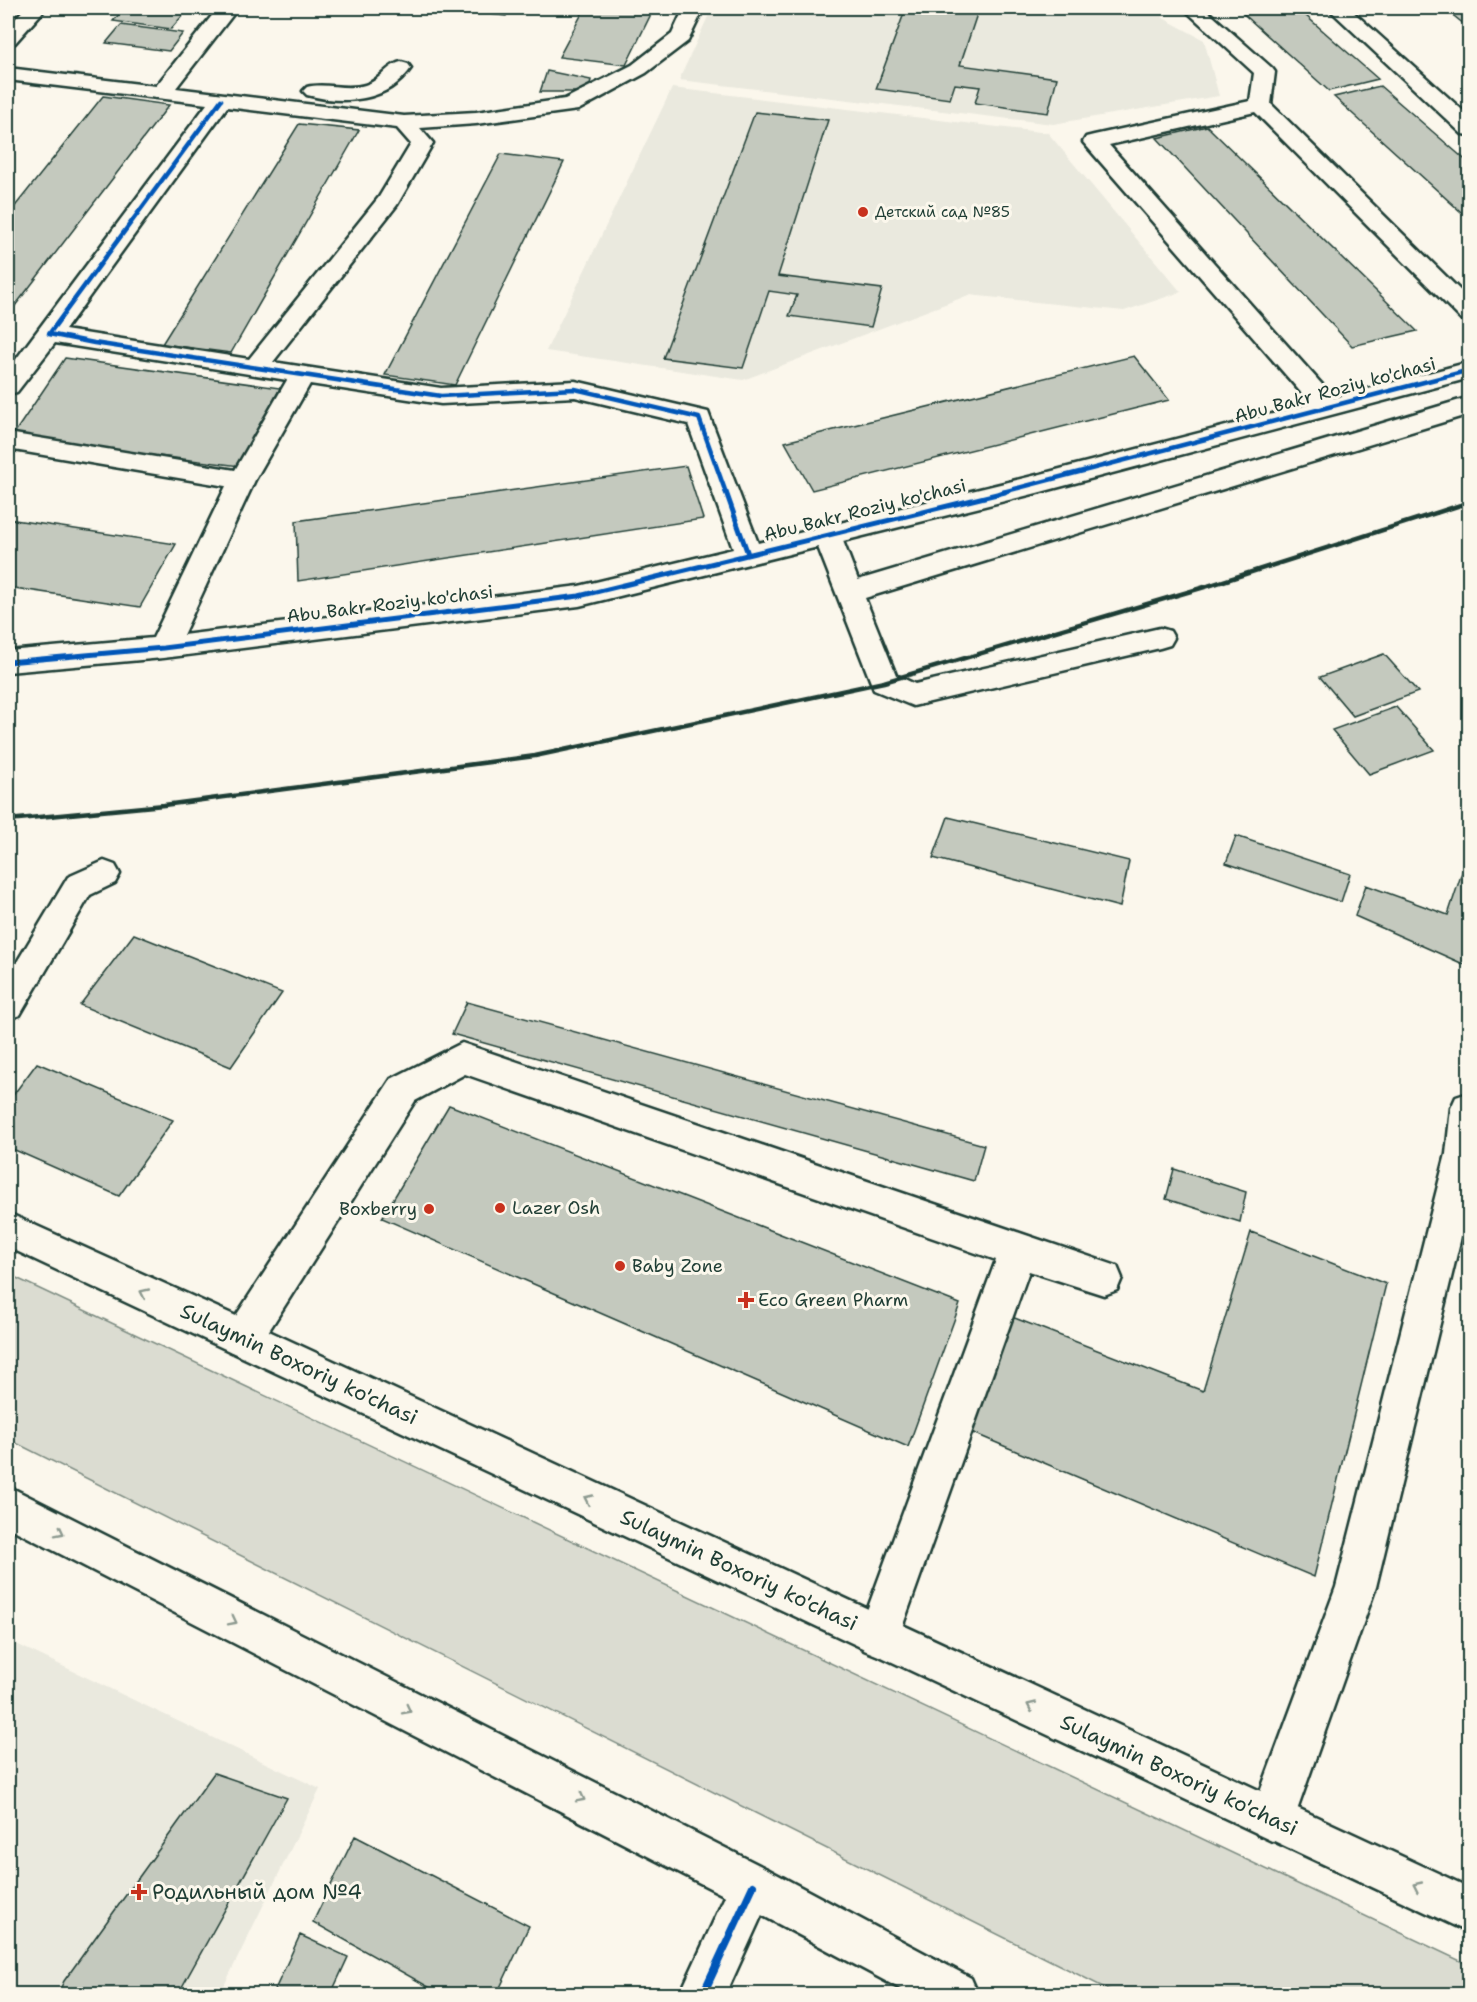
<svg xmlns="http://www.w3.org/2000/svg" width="1477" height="2002" font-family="'Shantell Sans',sans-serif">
<rect width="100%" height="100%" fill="#fbf7ec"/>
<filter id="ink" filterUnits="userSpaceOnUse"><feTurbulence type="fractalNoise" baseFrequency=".0167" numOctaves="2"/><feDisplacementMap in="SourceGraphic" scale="12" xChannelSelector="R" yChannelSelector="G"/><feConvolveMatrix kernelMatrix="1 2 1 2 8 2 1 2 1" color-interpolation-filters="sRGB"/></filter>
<g filter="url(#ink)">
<path fill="#eae9de" d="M712,8H1164L1163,18L1204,40L1219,96L1053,124L679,80Z
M672,88L1048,133L1181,292L1124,311L969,295L743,380L546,351Z
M8,1640L320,1789L220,1994H8Z"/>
<path fill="#dbdcd1" stroke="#7d8c82" stroke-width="1.5" d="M8,1274L1469,1965V1994H1117L8,1439Z"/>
<path fill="#c4c9be" stroke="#1f3d34" stroke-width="1.5" d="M125,8H189L171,29L113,21Z
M433,8H510L506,16Z
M585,8H654L626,65L559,57Z
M906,8H979L960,65L1057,78L1048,113L975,103L980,87L955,84L950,99L876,89Z
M1237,8H1297L1378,79L1329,91Z
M1444,8H1470V29Z
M121,25L183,33L169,51L106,43Z
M547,71L591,80L588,92H540Z
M1380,86L1470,164V220L1334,97Z
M103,96L169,105L8,315V215Z
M755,112L828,120L778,276L882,289L871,327L789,316L797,295L769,291L743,368L663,358Z
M299,124L359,130L231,353L162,344Z
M1207,126L1417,331L1352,346L1157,138Z
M501,154L564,162L455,385L385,375Z
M1134,356L1169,400L812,490L785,442Z
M65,358L280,388L240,466L11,438Z
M686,466L703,519L298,581L296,521Z
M8,519L176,544L140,607L8,587Z
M1384,654L1418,692L1353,716L1320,677Z
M1396,707L1434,750L1369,774L1332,730Z
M948,817L1129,861L1120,907L933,858Z
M1236,836L1350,874L1341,902L1226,863Z
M1465,863L1470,864V967L1355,916L1366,885L1448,915Z
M134,934L282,993L231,1067L80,1005Z
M467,1002L984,1145L974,1181L452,1034Z
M37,1063L173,1120L119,1196L8,1147V1102Z
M449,1105L960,1304L908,1447L382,1218Z
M1174,1169L1246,1192L1240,1222L1166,1199Z
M1251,1232L1386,1284L1314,1577L971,1432L1012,1317L1203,1391Z
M214,1773L287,1798L178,1994H58L64,1981Z
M355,1836L529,1926L497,1994H441L313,1922Z
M300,1935L348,1957L331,1994H273Z"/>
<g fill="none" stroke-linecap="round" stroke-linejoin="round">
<g stroke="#1f3d34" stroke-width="5">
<path id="minor" d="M218,8H238L176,88L404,116L476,112L565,99L632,65L672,34L684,8H704L688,41L646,73L578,110L476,124L420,128L433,143L397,205L273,362L441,388L575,381L708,412L758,543L1037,475L1311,404L1083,142L1086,137L1094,135L1250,101L1254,73L1183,8H1204L1272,68L1275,72L1271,104L1470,300V321L1461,319L1255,112L1109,145L1334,398L1470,362V378L1037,493L843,541L858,580L1470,397V414L865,598L896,675L915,684L1160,628L1170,631L1174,638L1170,645L1160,648L913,706L874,690L818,547L579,606L163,658L8,672V651L153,638L226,486L8,449V433L235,470L287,380L55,343L17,392L8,394V370L207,104L8,80V68L156,86ZM227,107L397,128L411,144L379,197L249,359L65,330ZM310,384L441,404L575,397L688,424L733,549L579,586L183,635L255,480Z
M1328,8H1349L1470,117V135L1462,134Z
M401,62L408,64L411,68C388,102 344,105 307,95L303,91L307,87C325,82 346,91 365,85C380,81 387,65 401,62Z
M104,861L115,865L120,874L115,883L90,895L20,1015L8,1019V977L68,877Z
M462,1043L1117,1266L1122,1278L1117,1290L1104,1295L1029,1271L894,1650L879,1656L864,1650L858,1635L996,1260L465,1074L415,1101L256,1351L243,1356L230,1351L224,1338L230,1325L391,1079Z
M1468,1093L1470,1200L1376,1587L1294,1819L1287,1834L1272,1841L1257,1834L1250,1819L1336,1587L1446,1154L1451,1108L1456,1097Z
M753,1864L769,1870L775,1886L726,1994H680L737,1870Z"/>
</g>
<g stroke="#1f3d34" stroke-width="5">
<path id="major" d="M25,8H46L15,43L8,45V27Z
M8,1213L256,1325L1470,1888V1933L8,1247Z
M8,1486L769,1870L971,1978L978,1994H910L737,1902L8,1527Z"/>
</g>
<use href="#minor" fill="#fbf7ec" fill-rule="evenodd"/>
<use href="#major" fill="#fbf7ec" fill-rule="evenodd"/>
<path stroke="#1f3d34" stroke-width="4.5" d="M8,820L164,805L535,756L884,682L1208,586L1470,502"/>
<g stroke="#fbf7ec" stroke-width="7">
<path id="cycleway-far2" d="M221,100L49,334L94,343L441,396L575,389L699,418L726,493
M999,493L1470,370"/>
</g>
<g stroke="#fbf7ec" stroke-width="9">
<path id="cycleway-far1" d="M726,492L748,554
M8,662L163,648L579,596L1005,492"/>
</g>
<g stroke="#fbf7ec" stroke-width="11">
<path id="cycleway" d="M703,1994L753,1886"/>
</g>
<use href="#cycleway-far2" stroke="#0057b8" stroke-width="4.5"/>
<use href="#cycleway-far1" stroke="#0057b8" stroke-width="5"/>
<use href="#cycleway" stroke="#0057b8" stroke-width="8"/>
</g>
<defs><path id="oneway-chevron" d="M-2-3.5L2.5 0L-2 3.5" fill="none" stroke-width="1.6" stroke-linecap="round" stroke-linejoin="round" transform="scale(1.5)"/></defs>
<g stroke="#8d9a90">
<use href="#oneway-chevron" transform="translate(144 1293) rotate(-155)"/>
<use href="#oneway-chevron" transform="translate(588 1499) rotate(-155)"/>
<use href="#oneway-chevron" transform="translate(60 1532) rotate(27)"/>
<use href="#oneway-chevron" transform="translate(233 1621) rotate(27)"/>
<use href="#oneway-chevron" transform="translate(1031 1706) rotate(-155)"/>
<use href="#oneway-chevron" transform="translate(407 1710) rotate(27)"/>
<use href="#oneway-chevron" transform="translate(581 1798) rotate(27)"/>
<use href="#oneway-chevron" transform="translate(1417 1886) rotate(-155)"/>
</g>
</g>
<g fill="#c8321e" stroke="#fbf7ec" stroke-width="2">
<circle cx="863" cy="212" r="6"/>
<circle cx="500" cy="1208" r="6"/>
<circle cx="429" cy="1209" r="6"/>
<circle cx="620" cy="1266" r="6"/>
<path d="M743 1291h6v6h6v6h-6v6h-6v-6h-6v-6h6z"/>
<path d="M136 1883h6v6h6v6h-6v6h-6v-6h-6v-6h6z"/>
</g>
<g text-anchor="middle" stroke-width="6" stroke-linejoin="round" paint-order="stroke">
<g font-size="15" fill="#1f3d34" stroke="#fbf7ec" text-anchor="start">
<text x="875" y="217">Детский сад №85</text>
</g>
<g font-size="18" fill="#1f3d34" stroke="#fbf7ec">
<text transform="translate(1335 390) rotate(-15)" y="6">Abu Bakr Roziy ko'chasi</text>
<text transform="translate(865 510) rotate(-14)" y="6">Abu Bakr Roziy ko'chasi</text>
<text transform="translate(390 604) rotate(-7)" y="6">Abu Bakr Roziy ko'chasi</text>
</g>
<g font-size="18" fill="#1f3d34" stroke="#fbf7ec" text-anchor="start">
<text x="512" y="1214">Lazer Osh</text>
<text x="417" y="1215" text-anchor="end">Boxberry</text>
<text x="632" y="1272">Baby Zone</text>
<text x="758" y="1306">Eco Green Pharm</text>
</g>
<g font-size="21" fill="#1f3d34" stroke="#fbf7ec">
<text transform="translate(299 1364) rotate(25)" y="7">Sulaymin Boxoriy ko'chasi</text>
<text transform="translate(739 1570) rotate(25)" y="7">Sulaymin Boxoriy ko'chasi</text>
<text transform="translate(1179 1775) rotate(25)" y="7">Sulaymin Boxoriy ko'chasi</text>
</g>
<g font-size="21" fill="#1f3d34" stroke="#fbf7ec" text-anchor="start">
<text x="152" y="1899">Родильный дом №4</text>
</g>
</g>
<rect width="1477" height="2002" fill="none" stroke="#fbf7ec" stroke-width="30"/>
<rect x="15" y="15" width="1447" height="1972" fill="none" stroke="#1f3d34" stroke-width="2" filter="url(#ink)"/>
</svg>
